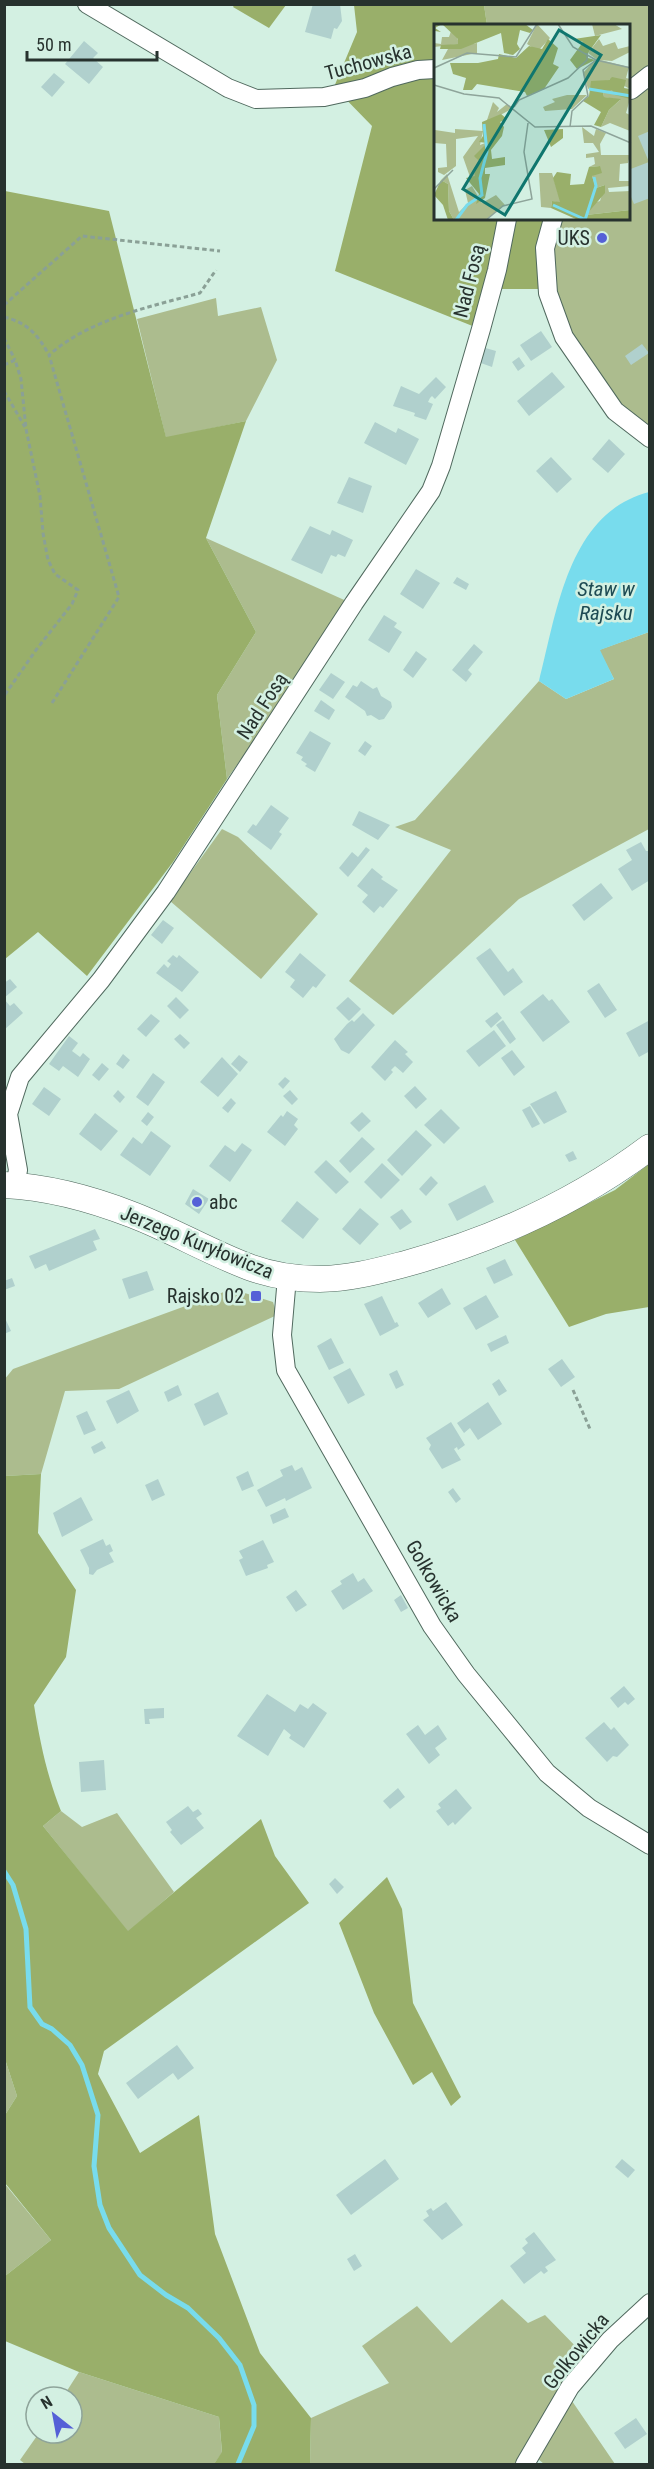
<svg xmlns="http://www.w3.org/2000/svg" width="654" height="2469" font-family="'Roboto Condensed',sans-serif">
<rect width="100%" height="100%" fill="#d3f0e2"/>
<path fill="#acbc8e" d="M484,5H649V66L629,80L628,26L487,25Z
M649,81V430L619,408L569,333L555,292L551,256L559,219H628L629,97Z
M216,298L218,316L261,307L277,360L246,421L166,438L137,319Z
M206,538L351,603L227,779L217,695L256,632Z
M649,632V829L519,899L393,1015L349,981L451,850L395,827L415,820L539,681L566,699L614,679L599,650Z
M222,829L238,837L318,914L261,979L170,901Z
M232,1289L273,1302L277,1315L119,1389L65,1391L41,1474L5,1476L4,1380L13,1369Z
M61,1811L82,1827L117,1813L174,1892L128,1932L43,1826Z
M4,2056L17,2096L5,2115H4Z
M4,2183L51,2240L5,2276H4Z
M502,2299L528,2323L545,2315L585,2356L555,2395L517,2464H310L311,2418L389,2383L362,2346L417,2306L451,2343Z
M79,2372L219,2417L222,2453L214,2464H25L20,2460L39,2433H72V2397H63Z
M572,2401L615,2464H544L537,2458Z"/>
<path fill="#99af6a" d="M235,4H286V5L269,28L233,7Z
M354,5H484L487,25L435,26V219H501L475,327L335,271L372,126L334,87L357,32Z
M5,191L109,211L166,437L246,421L206,538L256,632L217,695L227,779L173,862L87,976L38,932L5,959Z
M511,219H546L538,289H495Z
M649,1164V1307L606,1314L569,1327L515,1240L615,1190Z
M41,1474L38,1533L76,1590L66,1657L34,1705C40,1742 47,1776 61,1811L43,1826L128,1931L261,1819L275,1856L309,1903L104,2051L98,2074L140,2153L199,2115L215,2234L260,2353L311,2418L310,2464H214L222,2452L219,2417L79,2372L5,2341V2276L51,2240L5,2183V2115L17,2096L4,2056L5,1476Z
M387,1877L402,1909L413,2003L461,2097L451,2106L432,2072L413,2085L374,2013L339,1923Z"/>
<path fill="#78dced" d="M649,492V632L600,650L614,679L566,699L539,681C557,612 568,513 649,492Z"/>
<g fill="none" stroke-linecap="round" stroke-linejoin="round">
<path stroke="#78dced" stroke-width="5" d="M4,1871L13,1885L26,1929L30,2007L42,2024L52,2029L70,2045L82,2065L98,2115L94,2166L100,2205L109,2228L140,2275L166,2295L188,2308L219,2338L240,2365L254,2405V2426L238,2464"/>
</g>
<path fill="#b0d0cd" d="M313,4H340L342,21L337,29L334,28L331,39L305,32Z
M84,41L98,53L93,58L103,67L89,84L65,64Z
M54,73L65,82L52,97L41,87Z
M650,131V198L634,204L631,197L628,198V170L649,162L638,136Z
M541,331L552,347L531,361L520,345Z
M642,344L649,353L631,365L625,356Z
M482,347L496,351L492,367L478,362Z
M519,357L525,366L518,371L512,362Z
M552,372L565,387L529,416L517,401Z
M436,377L446,387L435,399L432,396L430,398L428,402L433,404L426,420L414,416L415,413L393,406L401,386L419,394Z
M375,422L396,433L398,428L419,439L406,465L364,443Z
M609,439L625,454L608,473L592,459Z
M551,457L572,479L557,493L536,471Z
M349,477L372,486L363,513L337,503Z
M310,526L330,535L332,530L353,540L345,557L338,554L336,557L331,555L322,574L291,560Z
M416,569L440,583L423,609L400,594Z
M457,577L469,584L466,590L453,583Z
M384,615L397,623L394,627L402,632L389,653L368,640Z
M474,644L483,652L468,670L472,674L466,682L452,670Z
M416,651L427,659L413,678L403,670Z
M331,673L345,682L333,699L319,690Z
M361,681L373,689L377,687L381,696L391,702L392,707L384,719L379,720L371,715L367,716L365,711L345,697L353,685L357,687Z
M321,700L335,710L329,720L314,711Z
M310,731L331,743L315,772L305,766L307,764L301,760L303,757L296,753Z
M365,741L372,746L365,756L358,751Z
M271,805L289,818L279,832L282,834L271,850L247,832L253,824L256,826Z
M359,811L390,825L378,840L352,825Z
M641,842L646,851H650V880L632,891L618,869L632,860L626,850Z
M366,847L370,850L348,877L339,868L352,852L358,857Z
M372,868L383,877L381,879L398,890L383,908L380,906L374,913L362,902L368,895L357,886Z
M601,883L613,898L584,921L572,905Z
M163,920L174,928L162,944L151,935Z
M490,948L508,972L513,968L523,982L504,996L476,958Z
M300,953L326,975L316,988L313,986L303,998L290,987L295,980L285,972Z
M173,955L177,958L179,955L199,972L182,992L156,973L164,964L168,968L171,964L167,961Z
M10,979L17,987L4,998V983Z
M599,983L617,1010L605,1018L587,991Z
M543,994L549,1001L552,999L570,1022L543,1042L520,1012Z
M176,997L189,1010L180,1019L167,1006Z
M348,997L361,1009L349,1021L336,1008Z
M4,999L10,1006L14,1003L23,1013L4,1030Z
M497,1012L502,1018L491,1028L485,1021Z
M363,1013L375,1025L349,1054L341,1050L334,1039L347,1024L352,1020L354,1022Z
M151,1014L160,1021L146,1037L137,1029Z
M503,1020L516,1039L510,1044L496,1025Z
M650,1020V1051L639,1057L626,1033Z
M494,1030L506,1046L479,1067L466,1051Z
M180,1034L190,1043L184,1049L174,1039Z
M69,1036L78,1043L72,1051L80,1057L83,1053L90,1059L78,1077L63,1066L59,1071L49,1064Z
M395,1040L408,1052L405,1054L413,1062L403,1073L395,1066L391,1070L393,1072L385,1081L371,1067Z
M512,1050L525,1067L514,1076L501,1058Z
M123,1054L130,1060L123,1069L116,1064Z
M239,1055L248,1062L240,1072L231,1064Z
M222,1057L238,1074L218,1097L200,1082Z
M102,1063L109,1069L99,1081L92,1075Z
M153,1073L165,1082L148,1106L136,1097Z
M285,1077L290,1081L283,1089L278,1084Z
M415,1086L427,1099L416,1109L404,1096Z
M44,1087L61,1099L49,1116L32,1104Z
M118,1090L125,1097L120,1103L113,1096Z
M290,1090L298,1099L292,1105L283,1096Z
M556,1091L567,1112L544,1124L530,1104Z
M231,1098L236,1103L228,1113L222,1108Z
M530,1106L540,1124L532,1128L522,1110Z
M441,1109L460,1128L444,1144L424,1125Z
M287,1111L298,1119L294,1125L298,1129L285,1146L267,1132L281,1115L283,1117Z
M148,1112L154,1117L147,1126L141,1121Z
M362,1112L371,1121L359,1132L350,1123Z
M95,1113L118,1131L101,1151L79,1134Z
M416,1130L432,1145L402,1176L387,1160Z
M151,1131L171,1146L150,1176L120,1155L133,1137L142,1144Z
M362,1137L375,1149L350,1173L339,1161Z
M242,1143L252,1150L230,1182L209,1166L225,1145L235,1152Z
M573,1151L577,1159L569,1162L565,1155Z
M326,1160L349,1182L336,1194L314,1172Z
M382,1163L400,1180L381,1199L364,1182Z
M431,1176L438,1183L426,1196L419,1189Z
M485,1185L494,1202L457,1221L448,1204Z
M193,1189L209,1199L199,1214L185,1204Z
M297,1201L319,1219L303,1239L281,1221Z
M360,1208L379,1224L360,1245L342,1229Z
M402,1209L412,1222L400,1230L390,1217Z
M95,1229L100,1239L93,1241L97,1250L49,1271L46,1264L35,1269L29,1256Z
M505,1259L513,1275L494,1284L486,1268Z
M147,1271L154,1290L129,1299L122,1279Z
M12,1278L15,1286L4,1290V1281Z
M442,1288L451,1304L428,1318L418,1303Z
M486,1295L499,1317L476,1330L463,1308Z
M382,1296L395,1323L397,1322L399,1326L380,1336L364,1304Z
M4,1316L11,1331L4,1334Z
M506,1335L509,1343L491,1352L487,1344Z
M331,1338L344,1363L329,1370L317,1346Z
M562,1359L575,1377L561,1387L548,1369Z
M350,1368L365,1395L348,1404L333,1377Z
M397,1370L404,1385L396,1389L389,1374Z
M499,1379L507,1391L499,1396L492,1384Z
M178,1385L182,1395L168,1402L164,1392Z
M129,1390L139,1411L117,1424L106,1401Z
M218,1392L228,1414L204,1426L194,1404Z
M488,1402L502,1424L478,1440L470,1428L464,1433L457,1423Z
M87,1411L96,1430L84,1435L76,1416Z
M451,1422L465,1445L458,1450L457,1447L454,1449L461,1460L442,1469L429,1449L431,1445L426,1438Z
M102,1441L106,1448L94,1454L91,1447Z
M292,1465L295,1471L302,1467L312,1488L286,1501L285,1498L266,1507L257,1490L283,1476L280,1470Z
M248,1471L254,1486L242,1491L236,1477Z
M158,1479L165,1495L152,1501L145,1485Z
M453,1488L461,1499L456,1503L448,1492Z
M81,1497L93,1520L62,1537L53,1513Z
M285,1508L289,1517L273,1524L270,1515Z
M103,1539L106,1546L110,1544L113,1551L109,1553L114,1562L97,1570L93,1575L89,1574V1568L80,1550Z
M263,1540L274,1562L267,1565L268,1568L246,1576L239,1560L243,1558L239,1551Z
M353,1573L358,1582L364,1578L373,1591L343,1610L331,1591L342,1584L340,1581Z
M296,1590L307,1605L296,1612L286,1597Z
M401,1595L408,1608L401,1612L394,1600Z
M624,1686L635,1699L628,1705L625,1702L618,1708L610,1698Z
M267,1694L295,1712L300,1704L308,1709L313,1703L327,1713L304,1748L289,1738L291,1735L284,1729L268,1756L237,1736Z
M164,1708V1718L149,1719L150,1724H145L144,1709Z
M604,1722L611,1730L614,1727L629,1745L617,1757L613,1756L607,1762L585,1738Z
M418,1725L425,1735L438,1725L447,1739L435,1748L440,1755L429,1764L406,1734Z
M104,1760L106,1790L81,1792L79,1762Z
M398,1788L405,1797L390,1809L383,1801Z
M456,1789L472,1808L455,1825L453,1822L448,1826L436,1811L441,1808L438,1804Z
M188,1806L193,1812L198,1809L202,1814L196,1818L204,1828L181,1845L170,1832L172,1830L166,1822Z
M335,1878L344,1887L337,1894L329,1884Z
M177,2045L194,2068L178,2080L173,2073L138,2099L126,2083Z
M385,2159L399,2179L351,2215L336,2195Z
M622,2159L635,2170L628,2178L615,2167Z
M446,2202L463,2225L442,2240L423,2220L429,2216L426,2211L431,2208L433,2211Z
M534,2232L556,2260L545,2267L548,2271L544,2274L541,2271L524,2284L510,2266L526,2253L522,2248L528,2243L525,2239Z
M355,2254L362,2266L354,2271L347,2259Z
M636,2418L647,2434L625,2449L614,2433Z"/>
<g fill="none" stroke-linecap="round" stroke-linejoin="round">
<g stroke="#50695e" stroke-width="20">
<path id="street" d="M87,4L228,88L256,99L324,97L365,88L392,77L418,70L435,69
M628,90H631L650,75
M553,219L545,248L548,293L564,337L615,411L650,438
M15,1185L18,1170L8,1114L20,1077L101,980L166,892L354,603L431,491L441,466L481,329L497,270L507,219
M287,1277L282,1335L286,1370L432,1626L466,1674L547,1773L589,1808L650,1845
M525,2464L570,2387L610,2340L650,2303"/>
</g>
<g stroke="#50695e" stroke-width="27">
<path id="secondary" d="M4,1185C48,1187 92,1199 133,1215C172,1230 209,1252 249,1267C271,1275 296,1279 320,1279C349,1279 378,1271 405,1264C492,1240 577,1202 650,1147"/>
</g>
<path stroke="#8aa096" stroke-width="3" stroke-dasharray="4.5 3" stroke-linecap="butt" d="M4,305L82,236L220,251
M4,317C28,323 38,335 49,355
M4,338L15,360
M4,365L15,360L21,379L26,429L40,496L43,533L48,560L55,574L78,590L72,604L36,650L4,696
M4,391L25,427
M52,703L119,597L49,355C90,319 149,307 200,293L216,270
M573,1390L590,1429"/>
<use href="#street" stroke="#fff" stroke-width="18"/>
<use href="#secondary" stroke="#fff" stroke-width="26"/>
</g>
<g fill="#5560d7" stroke="#d3f0e2" stroke-width="2">
<circle cx="602" cy="238" r="6"/>
<circle cx="197" cy="1202" r="6"/>
<rect x="250" y="1290" width="12" height="12" rx="3"/>
</g>
<g text-anchor="middle" stroke-width="5" stroke-linejoin="round" paint-order="stroke">
<g font-size="20" fill="#27322e" stroke="#d3f0e2">
<text transform="translate(368 62) rotate(-15)" y="7">Tuchowska</text>
<text transform="translate(469 281) rotate(-76)" y="7">Nad Fosą</text>
<text transform="translate(262 706) rotate(-57)" y="7">Nad Fosą</text>
<text transform="translate(197 1242) rotate(22)" y="7">Jerzego Kuryłowicza</text>
<text transform="translate(434 1581) rotate(60)" y="7">Golkowicka</text>
<text transform="translate(576 2351) rotate(-51)" y="7">Golkowicka</text>
</g>
<g font-size="20" fill="#27322e" stroke="#d3f0e2" text-anchor="end">
<text x="590" y="245">UKS</text>
<text x="209" y="1209" text-anchor="start">abc</text>
<text x="244" y="1303">Rajsko 02</text>
</g>
<g font-size="21" font-style="italic" fill="#1e4b53" stroke="#d3f0e2">
<text x="606" y="596">Staw w<tspan x="606" dy="24">Rajsku</tspan></text>
</g>
</g>
<g transform="translate(434 24)">
<rect width="196" height="196" fill="#d3f0e2"/>
<path d="M103,0L116,14L104,27L93,20ZM158,0H180L188,5L161,12ZM17,7L23,12L25,20L0,23V19L7,20L8,13H15ZM165,15L169,22L181,18L184,25L196,22V28L178,37L166,36L195,43L192,54L196,55V65L177,55L154,65L149,49L162,35L154,29ZM43,19V29L8,36L14,25ZM178,65L196,75L192,89L196,91V107L176,99L167,103L175,86L186,76L170,73L169,68ZM133,71H153L138,85L111,87L109,83L121,78L118,75ZM59,78L65,84L63,88L73,80L79,84L52,99ZM148,103L160,112L162,105L172,109L166,120L167,131H196L194,139L186,140L185,157H196V162L174,164L175,168L196,167V186L152,191L159,179L166,177L171,161L162,164L158,152L166,142L155,143L161,140L160,133L152,134V130L165,128L159,119H150ZM21,105L49,107L46,121L54,118L49,127L41,132L46,138L41,153H36L29,133L44,112L22,115V142L10,151L4,148V144L13,143L12,120L0,119L1,106L21,109ZM105,149H118L127,179L118,177L117,184L107,183ZM13,150L25,188L34,179L31,166L38,162L48,179L62,171L71,181L51,196H20L15,187L14,160L7,156Z" fill="#acbc8e"/>
<path d="M0,0H91L99,6L96,9L86,6L83,20L86,25L79,31L70,29L67,9L27,25H6L7,21L24,20V15L8,0L1,4L7,8L1,7ZM167,11L154,29V34L161,36L143,45L136,36L149,18L140,15ZM114,15L124,24L119,40L125,43L110,65L93,72L91,68L43,60L38,66H29L32,54L19,50L16,39H44L64,35L65,30L82,34L95,22L108,25ZM178,53L192,56L190,64L196,65V75L181,71L178,66L169,68L170,73L187,75L175,86L167,103L160,101L167,88L149,77L155,72L157,57L175,56ZM67,90L73,95L66,98L70,103L68,112L57,126L58,135L71,133V141L51,144V150H56L51,174L42,180L45,170L32,154L41,152L40,144L46,138L40,132L53,119L45,118L49,112L48,98ZM129,105V114L117,123L110,106ZM166,142L168,149L158,152L162,164L171,161V169L152,191L196,186V196H144L117,184L118,177L126,178L119,154L123,148L137,150L136,161L150,160L155,143ZM7,156L14,160L15,187L20,196H14L9,181L0,171Z" fill="#99af6a"/>
<path fill="none" stroke="#78dced" stroke-width="3" d="M155,65L197,72M119,181L150,195M22,196L33,181L48,171L46,154L53,128L50,100M151,196L162,162L160,153"/>
<path fill="none" stroke="#8ea49a" stroke-width="1.5" d="M124,0L139,23L162,36L197,44M0,44L33,29L82,33L103,0M0,61L30,70L65,74L101,103L157,102L197,119M80,83L85,76L134,54L153,36V29M136,103L138,87L154,72L149,46L162,36M0,165L19,146M52,196L69,182L98,175L90,128L94,99"/>
<path fill="#0f766e" fill-opacity="0.15" stroke="#0f766e" stroke-width="3" d="M125,6L167,31L71,191L29,165Z"/>
<rect width="196" height="196" fill="none" stroke="#27322e" stroke-width="3"/>
</g>
<rect width="654" height="2469" fill="none" stroke="#27322e" stroke-width="12"/>
<g transform="translate(54 2415) rotate(329)"><circle r="28" fill="#d3f0e2" stroke="#8ea49a" stroke-width="1.5"/>
<path d="M0-4.5L10 22L0 15L-10 22Z" fill="#5560d7"/>
<text y="-9" font-size="16" font-weight="bold" text-anchor="middle" fill="#27322e">N</text>
</g>
<path d="M27 51v9h130v-9" fill="none" stroke="#27322e" stroke-width="3"/>
<text x="36" y="51" font-size="18" fill="#27322e" stroke="#d3f0e2" stroke-width="4.5" paint-order="stroke">50 m</text>
</svg>
